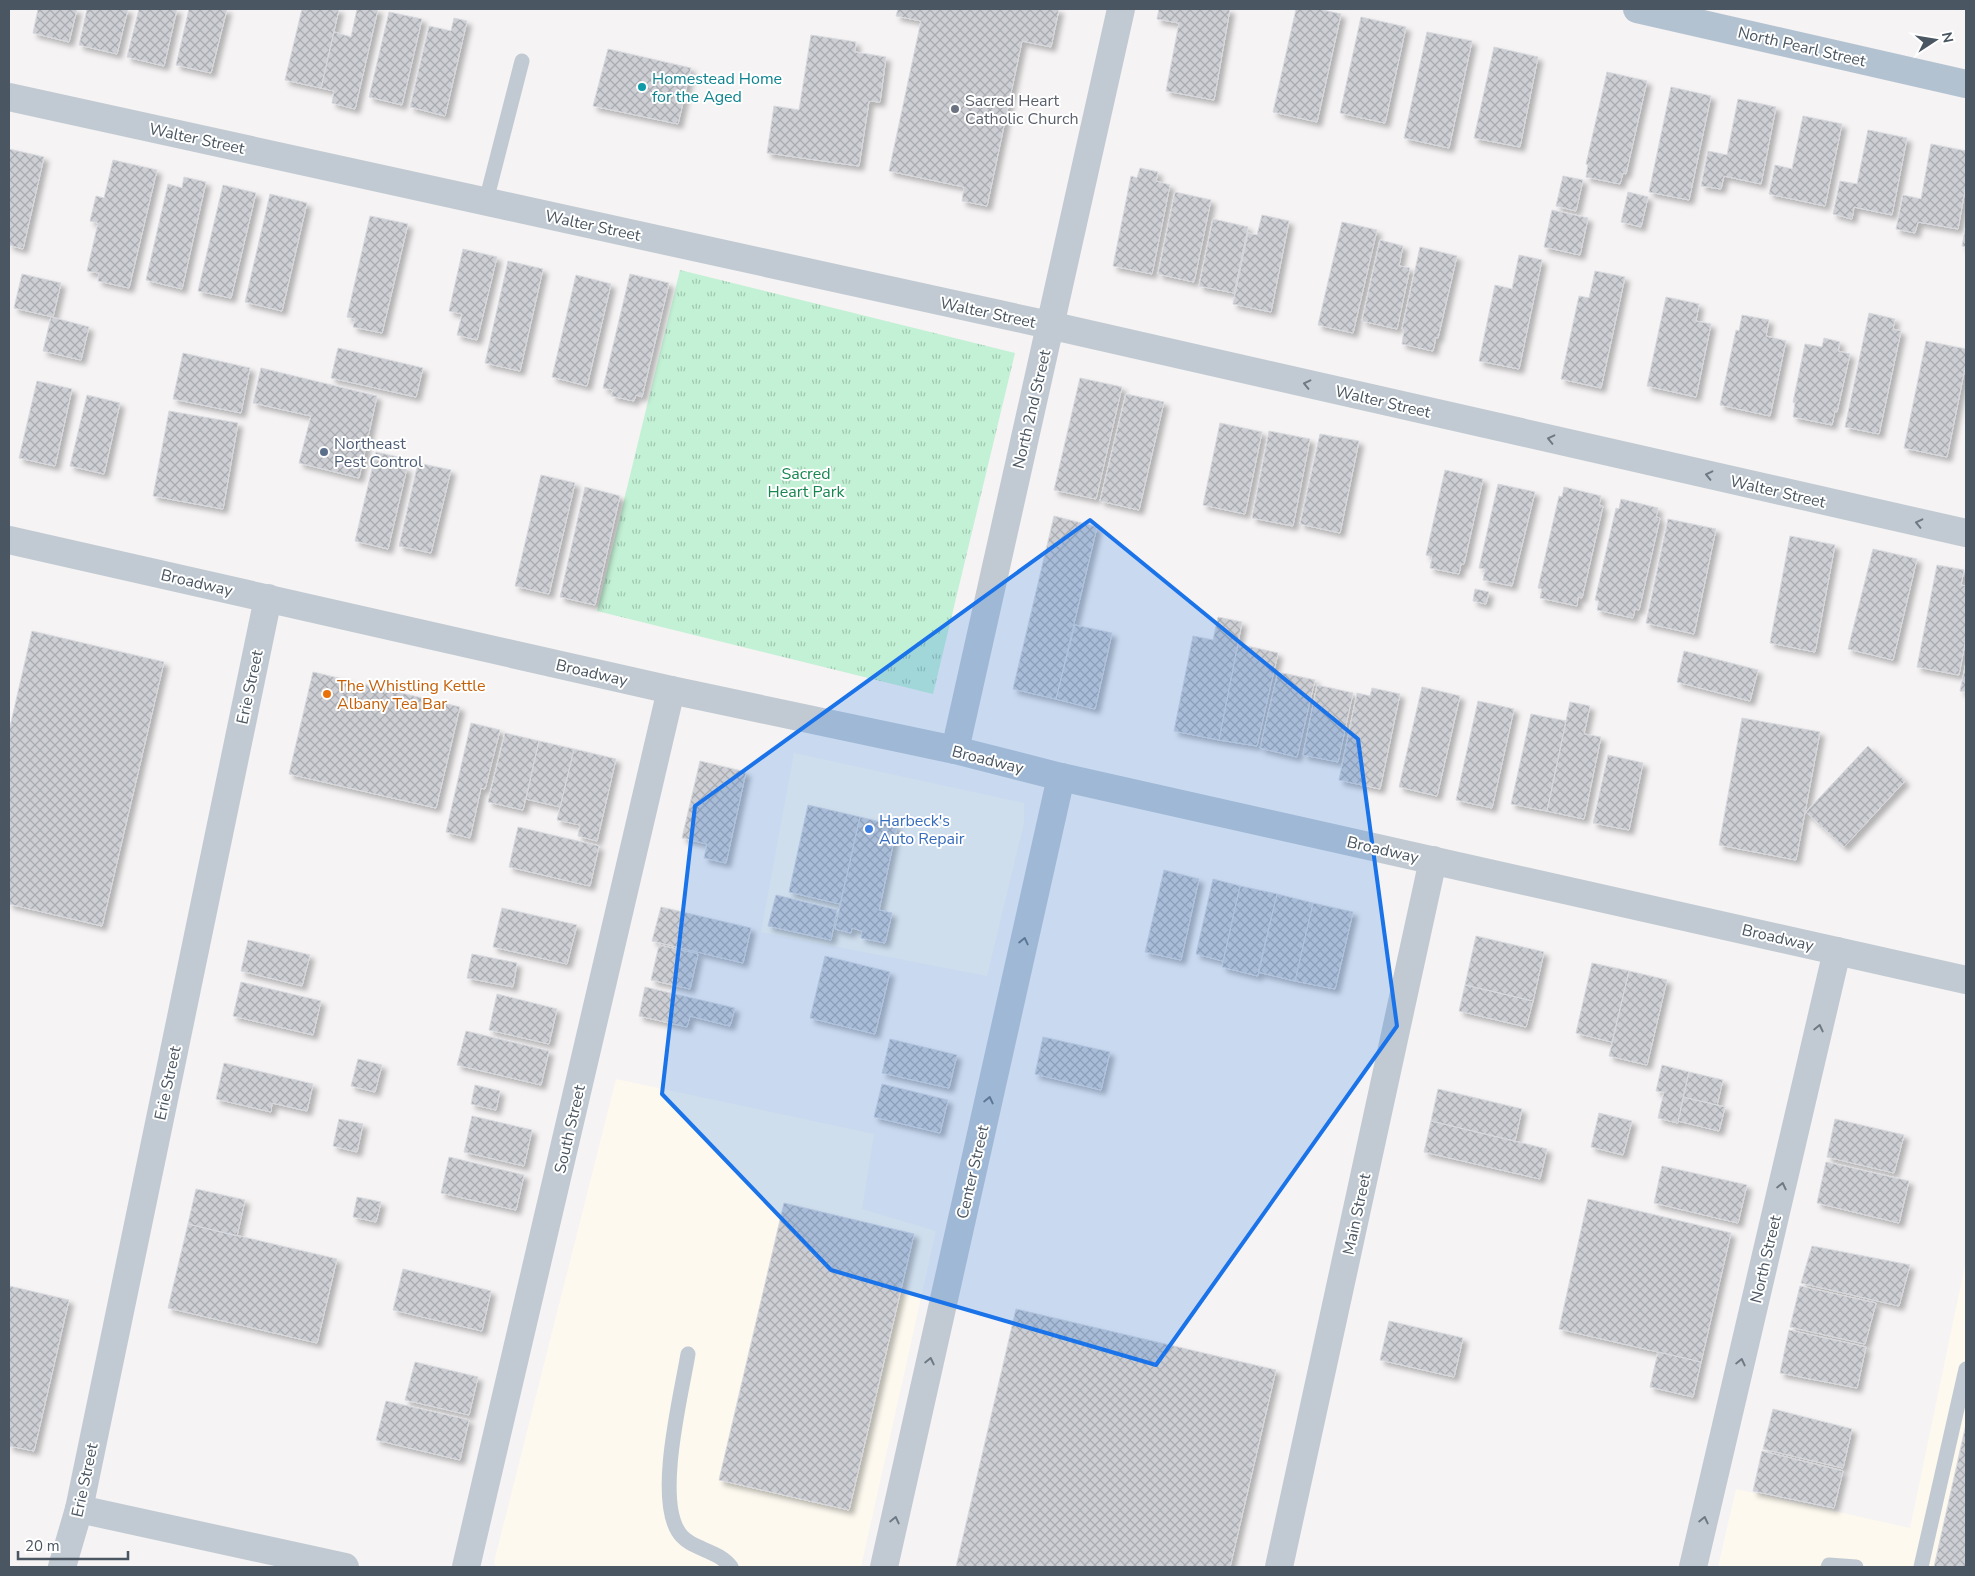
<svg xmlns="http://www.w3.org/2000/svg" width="1975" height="1576" font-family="'Nunito Sans',sans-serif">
<defs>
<pattern id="park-tufts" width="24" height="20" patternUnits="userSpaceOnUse" patternTransform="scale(1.25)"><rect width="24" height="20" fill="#c3f1d5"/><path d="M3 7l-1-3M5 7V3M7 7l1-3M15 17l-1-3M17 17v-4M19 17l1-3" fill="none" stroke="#a0c6b0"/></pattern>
<pattern id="building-cross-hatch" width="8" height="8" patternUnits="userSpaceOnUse" patternTransform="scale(1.25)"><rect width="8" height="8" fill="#cdcfd5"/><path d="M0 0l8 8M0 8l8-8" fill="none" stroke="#a8abb0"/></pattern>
<filter id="shadow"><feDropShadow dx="4.5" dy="4.5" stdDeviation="2.5" flood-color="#0004"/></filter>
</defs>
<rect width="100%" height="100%" fill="#f5f3f3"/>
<path fill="#fdf9ef" d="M794,753L1024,803V823L987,976L761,932Z
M616,1079L874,1134L862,1209L936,1231L861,1567H496L494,1562Z
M1966,1260V1567H1718L1736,1489L1910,1528Z"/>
<path fill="url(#park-tufts)" d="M680,270L1015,353L933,694L597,611Z"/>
<path fill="url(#building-cross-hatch)" stroke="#d7d9de" filter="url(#shadow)" d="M38,9H77L69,42L33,33Z
M87,9H128L117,54L79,45Z
M139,9H177L164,66L127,57Z
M189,9H227L211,73L176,65Z
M302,9H339L321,88L285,80Z
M357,9H378L355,109L332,103L334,91L321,88L334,32L351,37Z
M898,9H1059L1051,47L1022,41L987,206L962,201L964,187L889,171L921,21L896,16Z
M1159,9H1230L1214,100L1166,91L1179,23L1157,19Z
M1296,9H1318L1341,14L1317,122L1273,112Z
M389,12L422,19L402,105L369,97Z
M1361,17L1406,27L1385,123L1340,113Z
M454,18L467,21L445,116L410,107L429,26L451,31Z
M1427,32L1472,41L1449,148L1404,138Z
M811,35L856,42L855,52L886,57L880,102L869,101L859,166L767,153L774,106L799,110Z
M1494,47L1538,57L1520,147L1474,138Z
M608,49L691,68L678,124L593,106Z
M1607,72L1647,81L1626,174L1623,173L1620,184L1586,177L1588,165L1586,164Z
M1671,87L1711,96L1689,200L1649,192Z
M1738,99L1776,107L1761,184L1724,176L1721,189L1701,186L1708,151L1727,155Z
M1803,116L1842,124L1825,206L1769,194L1775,165L1792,169Z
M1868,130L1907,138L1892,215L1854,207L1852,219L1833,214L1840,181L1857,184Z
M1931,144L1966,151V184L1958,229L1918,222L1915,233L1896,229L1903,195L1921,199Z
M9,149L44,157L23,249L9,245Z
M113,160L157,170L129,288L98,281L99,273L87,271L98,223L90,221L96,196L104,198Z
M1140,168L1158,172L1156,181L1170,185L1152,274L1113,266L1131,176L1137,178Z
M1563,176L1583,180L1576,211L1556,206Z
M184,177L206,182L182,289L146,280L168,184L182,188Z
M223,185L256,193L231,298L198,291Z
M1175,192L1211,200L1194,282L1158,274Z
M1628,192L1648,197L1641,227L1621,222Z
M270,194L307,203L282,311L245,302Z
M1552,210L1588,218L1580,255L1544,247Z
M1262,215L1289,221L1271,312L1233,304L1248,233L1257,235Z
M370,216L408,224L382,333L353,327L355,319L347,317Z
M1213,219L1248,227L1234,293L1199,286Z
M1342,222L1377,230L1353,333L1318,325Z
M1966,225V247L1962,246Z
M1380,240L1403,246L1399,266L1410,268L1397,329L1362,321Z
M1420,247L1457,256L1438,338L1436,337L1433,351L1402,344L1404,330L1402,329Z
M463,249L497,257L477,340L457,335L462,314L449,311Z
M1519,255L1542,260L1519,369L1479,361L1495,285L1512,289Z
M508,261L543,269L520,371L485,363Z
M1595,271L1625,277L1601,388L1561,379L1579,296L1589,298Z
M22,274L61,283L53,317L14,308Z
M630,274L669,283L642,397L636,395L634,401L611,396L613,390L603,388Z
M576,275L611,284L587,386L552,377Z
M1666,297L1699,304L1696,321L1711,324L1696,397L1647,386Z
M1869,313L1895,319L1893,329L1901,331L1879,434L1845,427Z
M1742,315L1769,320L1766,336L1786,341L1770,416L1720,405L1736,330L1739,331Z
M51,317L89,327L81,360L43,351Z
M1824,338L1840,342L1838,351L1850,354L1837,412L1835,411L1832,425L1793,417L1795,403L1793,402L1805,344L1822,347Z
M1926,341L1966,349V363L1947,457L1904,448Z
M338,348L423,368L416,397L331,378Z
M183,353L250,368L241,413L173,399Z
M261,368L377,396L359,478L299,463L311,416L253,403Z
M1080,378L1122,387L1096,499L1054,490Z
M37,381L72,389L55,466L19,458Z
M1126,394L1164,402L1139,510L1100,501Z
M87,395L120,403L104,474L70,466Z
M169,411L238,423L223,509L153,496Z
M1220,423L1262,432L1245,514L1203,505Z
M1269,431L1310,439L1293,526L1252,518Z
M1320,434L1359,441L1340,533L1300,524Z
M376,452L398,457L396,465L407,468L388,549L355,541Z
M418,463L451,470L431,553L399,546Z
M1445,470L1483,479L1464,564H1461L1459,574L1430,568L1432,557L1426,555Z
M541,475L575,483L549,594L515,586Z
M1498,484L1535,492L1512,586L1483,580L1485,569L1479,568Z
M585,487L620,496L595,605L560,597Z
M1564,487L1601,496L1599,505L1603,506L1582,598L1578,597L1577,606L1540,598L1542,589L1538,588L1559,496L1562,497Z
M1621,499L1658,508L1656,517L1660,518L1639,610L1635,609L1633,618L1597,610L1599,601L1595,600L1616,508L1619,509Z
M1054,516L1097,527L1056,699L1013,689Z
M1668,519L1716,529L1694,634L1646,623Z
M1790,536L1835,545L1815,652L1770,643Z
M1873,549L1917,559L1893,660L1848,649Z
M1937,565L1964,570L1961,585L1966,586V638L1959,675L1917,667Z
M1475,589L1489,592L1486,604L1473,601Z
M1218,617L1242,622L1219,740L1174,731L1193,636L1213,640Z
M1075,625L1112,633L1095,709L1056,699Z
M32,631L164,662L102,926L9,904V731Z
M1238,644L1278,653L1257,746L1219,740Z
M1684,651L1758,670L1750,701L1677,682Z
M1966,663V692L1960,691Z
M313,672L460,707L436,808L289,774Z
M1278,672L1315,680L1297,757L1260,748Z
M1317,685L1353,693L1338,762L1303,755Z
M1422,687L1460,696L1437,796L1399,787Z
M1372,688L1400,694L1380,789L1339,780L1357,693L1370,696Z
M1478,701L1514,709L1492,808L1456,800Z
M1570,702L1590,706L1584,734L1601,737L1584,819L1547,811Z
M1531,714L1566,721L1547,811L1511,804Z
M1742,718L1820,732L1796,860L1719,845Z
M471,723L500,730L485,789L481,788L470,838L446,832Z
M505,733L539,741L523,810L488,802Z
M539,741L574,749L560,807L526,799Z
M1868,746L1905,781L1844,847L1806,812Z
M574,749L616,759L597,841L578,836L580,825L557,820Z
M1608,755L1643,763L1629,830L1593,823Z
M700,761L746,772L726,863L704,858L707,844L682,838Z
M808,805L860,817L840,904L789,892Z
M860,817L897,826L879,910L892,913L885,943L861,938L862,931L852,928L851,933L835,929Z
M518,827L599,846L590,886L509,867Z
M1164,870L1199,879L1181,960L1145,952Z
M1213,879L1240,886L1223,961L1196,954Z
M1240,886L1277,894L1258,976L1222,967Z
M1277,894L1313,903L1295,981L1258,972Z
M776,895L837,910L831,940L768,926Z
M1313,903L1353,912L1335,989L1295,981Z
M661,907L751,928L743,963L652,941Z
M502,908L577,925L567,964L493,947Z
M1476,936L1544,952L1533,1001L1465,985Z
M248,940L310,955L302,986L241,971Z
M659,945L698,954L690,989L651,980Z
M472,954L517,963L513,987L467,978Z
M825,956L890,972L875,1034L810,1018Z
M1592,963L1629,971L1612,1042L1576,1033Z
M1629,971L1667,980L1647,1065L1609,1056Z
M241,982L321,1001L313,1035L233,1016Z
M1465,985L1533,1001L1526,1027L1459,1011Z
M645,987L735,1008L730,1026L690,1016L687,1027L639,1016Z
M497,994L557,1009L549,1044L489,1030Z
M466,1031L549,1051L541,1085L457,1065Z
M1043,1037L1110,1052L1101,1090L1035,1074Z
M890,1039L957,1055L949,1088L882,1073Z
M358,1059L382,1065L375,1092L351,1086Z
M224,1063L313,1084L307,1111L272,1103L271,1112L216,1099Z
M1662,1065L1689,1072L1678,1123L1658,1118L1664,1092L1656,1091Z
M1689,1072L1723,1080L1717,1105L1683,1097Z
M882,1084L948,1100L940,1133L874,1117Z
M475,1085L500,1091L496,1110L471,1104Z
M1438,1089L1522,1109L1515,1141L1431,1121Z
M1683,1097L1725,1107L1719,1131L1678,1121Z
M1599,1113L1632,1121L1623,1155L1591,1147Z
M472,1116L532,1130L524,1166L464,1152Z
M339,1119L363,1124L357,1152L333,1146Z
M1835,1119L1904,1135L1894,1173L1827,1157Z
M1431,1121L1547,1149L1540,1179L1424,1152Z
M449,1157L524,1175L516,1210L441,1193Z
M1826,1162L1909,1181L1899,1223L1817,1203Z
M1662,1166L1747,1185L1738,1223L1654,1203Z
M196,1189L245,1200L237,1236L188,1224Z
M357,1197L381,1202L376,1222L353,1217Z
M1588,1199L1731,1233L1701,1362L1559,1329Z
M784,1203L914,1234L849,1510L719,1480Z
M188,1224L337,1259L317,1343L168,1308Z
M1812,1246L1910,1265L1899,1306L1801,1283Z
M403,1269L491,1291L482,1331L393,1310Z
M9,1286L69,1300L34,1451L9,1446Z
M1800,1286L1876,1303L1865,1344L1790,1327Z
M1016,1309L1276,1370L1230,1567H956Z
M1389,1321L1463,1338L1454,1377L1380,1360Z
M1789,1330L1866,1347L1857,1388L1780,1373Z
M1658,1352L1701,1362L1693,1397L1650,1387Z
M415,1362L478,1377L469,1415L405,1400Z
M386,1401L469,1420L460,1460L376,1440Z
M1773,1409L1852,1429L1843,1468L1763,1449Z
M1966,1424V1567H1934Z
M1762,1451L1843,1471L1834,1508L1753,1491Z"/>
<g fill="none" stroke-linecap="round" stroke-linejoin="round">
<path stroke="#c1cad2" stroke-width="15" d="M486,201L522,61
M688,1354C681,1396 656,1495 678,1531C689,1550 718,1549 731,1567
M1828,1567L1829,1565L1856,1567
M1921,1567L1966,1369"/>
<path stroke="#c1cad2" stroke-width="28" d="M9,97L1049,325L1966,533
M955,750L1121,9
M79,1509L345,1567
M466,1567L671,690
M884,1567L1061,777
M1279,1567L1433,860
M1693,1567L1837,951"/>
<path stroke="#c1cad2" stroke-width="28" d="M9,540L671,690L955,750L1061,777L1966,980
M62,1567L79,1509L268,598"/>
<path stroke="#b3c2d1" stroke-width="28" d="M1637,9L1966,84"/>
</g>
<defs><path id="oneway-chevron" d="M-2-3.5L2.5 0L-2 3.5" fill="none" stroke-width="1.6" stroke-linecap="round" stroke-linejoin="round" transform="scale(1.25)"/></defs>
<g stroke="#6e7983">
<use href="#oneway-chevron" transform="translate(1307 384) rotate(-167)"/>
<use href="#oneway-chevron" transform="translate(1551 439) rotate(-167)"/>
<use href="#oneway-chevron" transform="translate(1709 475) rotate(-167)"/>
<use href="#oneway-chevron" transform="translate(1919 523) rotate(-167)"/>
<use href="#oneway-chevron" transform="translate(1024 941) rotate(-77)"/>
<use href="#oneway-chevron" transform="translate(1819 1028) rotate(-77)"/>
<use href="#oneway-chevron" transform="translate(989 1100) rotate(-77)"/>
<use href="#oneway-chevron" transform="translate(1782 1186) rotate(-77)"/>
<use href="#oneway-chevron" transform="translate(930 1361) rotate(-77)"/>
<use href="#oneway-chevron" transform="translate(1741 1362) rotate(-77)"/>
<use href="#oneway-chevron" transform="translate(895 1520) rotate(-77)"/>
<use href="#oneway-chevron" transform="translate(1704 1520) rotate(-77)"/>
</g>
<path fill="#1a73e8" fill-opacity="0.2" stroke="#1a73e8" stroke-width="4" stroke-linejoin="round" d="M1090,520L1358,739L1397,1026L1156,1365L831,1270L662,1094L695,806Z"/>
<circle fill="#0f9aa8" stroke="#fff" stroke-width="2" cx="642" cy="87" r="5"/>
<circle fill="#6b7280" stroke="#fff" stroke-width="2" cx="955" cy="109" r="5"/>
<circle fill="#5c6f8a" stroke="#fff" stroke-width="2" cx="324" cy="452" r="5"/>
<circle fill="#e8710a" stroke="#fff" stroke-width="2" cx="327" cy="694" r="5"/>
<circle fill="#3f7fe0" stroke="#fff" stroke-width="2" cx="869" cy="829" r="5"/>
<g text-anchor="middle" stroke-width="4" stroke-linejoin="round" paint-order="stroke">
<g font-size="16" fill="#4a5661" stroke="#fff">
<text transform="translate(1802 46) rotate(13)" y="6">North Pearl Street</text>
<text transform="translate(197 138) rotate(12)" y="6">Walter Street</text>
<text transform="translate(593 225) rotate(12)" y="6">Walter Street</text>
<text transform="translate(988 312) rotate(12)" y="6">Walter Street</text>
<text transform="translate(1383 401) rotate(13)" y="6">Walter Street</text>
<text transform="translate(1031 409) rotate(-77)" y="6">North 2nd Street</text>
<text transform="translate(1778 491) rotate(13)" y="6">Walter Street</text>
<text transform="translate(197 582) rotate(13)" y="6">Broadway</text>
<text transform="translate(592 672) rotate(13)" y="6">Broadway</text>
<text transform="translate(249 687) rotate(-78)" y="6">Erie Street</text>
<text transform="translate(988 759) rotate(14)" y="6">Broadway</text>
<text transform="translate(1383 849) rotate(13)" y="6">Broadway</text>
<text transform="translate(1778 937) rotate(13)" y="6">Broadway</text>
<text transform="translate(167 1083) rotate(-78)" y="6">Erie Street</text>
<text transform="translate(569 1129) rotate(-77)" y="6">South Street</text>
<text transform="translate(972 1172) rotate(-77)" y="6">Center Street</text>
<text transform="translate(1356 1214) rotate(-78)" y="6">Main Street</text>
<text transform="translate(1765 1259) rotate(-77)" y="6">North Street</text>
<text transform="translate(84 1480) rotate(-78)" y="6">Erie Street</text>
</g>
<g font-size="16" fill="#0d838f" stroke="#fff" text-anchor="start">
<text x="652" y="84">Homestead Home<tspan x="652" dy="18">for the Aged</tspan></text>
</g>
<g font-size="16" fill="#5b616d" stroke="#fff" text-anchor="start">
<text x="965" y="106">Sacred Heart<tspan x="965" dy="18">Catholic Church</tspan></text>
</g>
<g font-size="16" fill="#4e5e75" stroke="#fff" text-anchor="start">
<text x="334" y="449">Northeast<tspan x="334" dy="18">Pest Control</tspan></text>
</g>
<g font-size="16" fill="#17864f" stroke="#fff">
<text x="806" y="479">Sacred<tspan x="806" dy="18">Heart Park</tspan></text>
</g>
<g font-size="16" fill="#c56008" stroke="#fff" text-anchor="start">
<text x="337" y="691">The Whistling Kettle<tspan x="337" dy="18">Albany Tea Bar</tspan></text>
</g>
<g font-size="16" fill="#366cbe" stroke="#fff" text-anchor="start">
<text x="879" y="826">Harbeck's<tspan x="879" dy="18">Auto Repair</tspan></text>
</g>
</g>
<rect width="1975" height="1576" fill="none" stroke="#4a5661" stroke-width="20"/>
<g transform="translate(1935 40) rotate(78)" stroke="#ffffff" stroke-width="4" paint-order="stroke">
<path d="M0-4L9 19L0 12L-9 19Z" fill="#4a5661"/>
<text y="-8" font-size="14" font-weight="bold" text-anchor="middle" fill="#4a5661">N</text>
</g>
<path d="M18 1551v8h110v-8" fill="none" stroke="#4a5661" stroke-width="2.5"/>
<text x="25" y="1551" font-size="15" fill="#4a5661" stroke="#ffffff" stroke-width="4" paint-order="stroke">20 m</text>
</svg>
